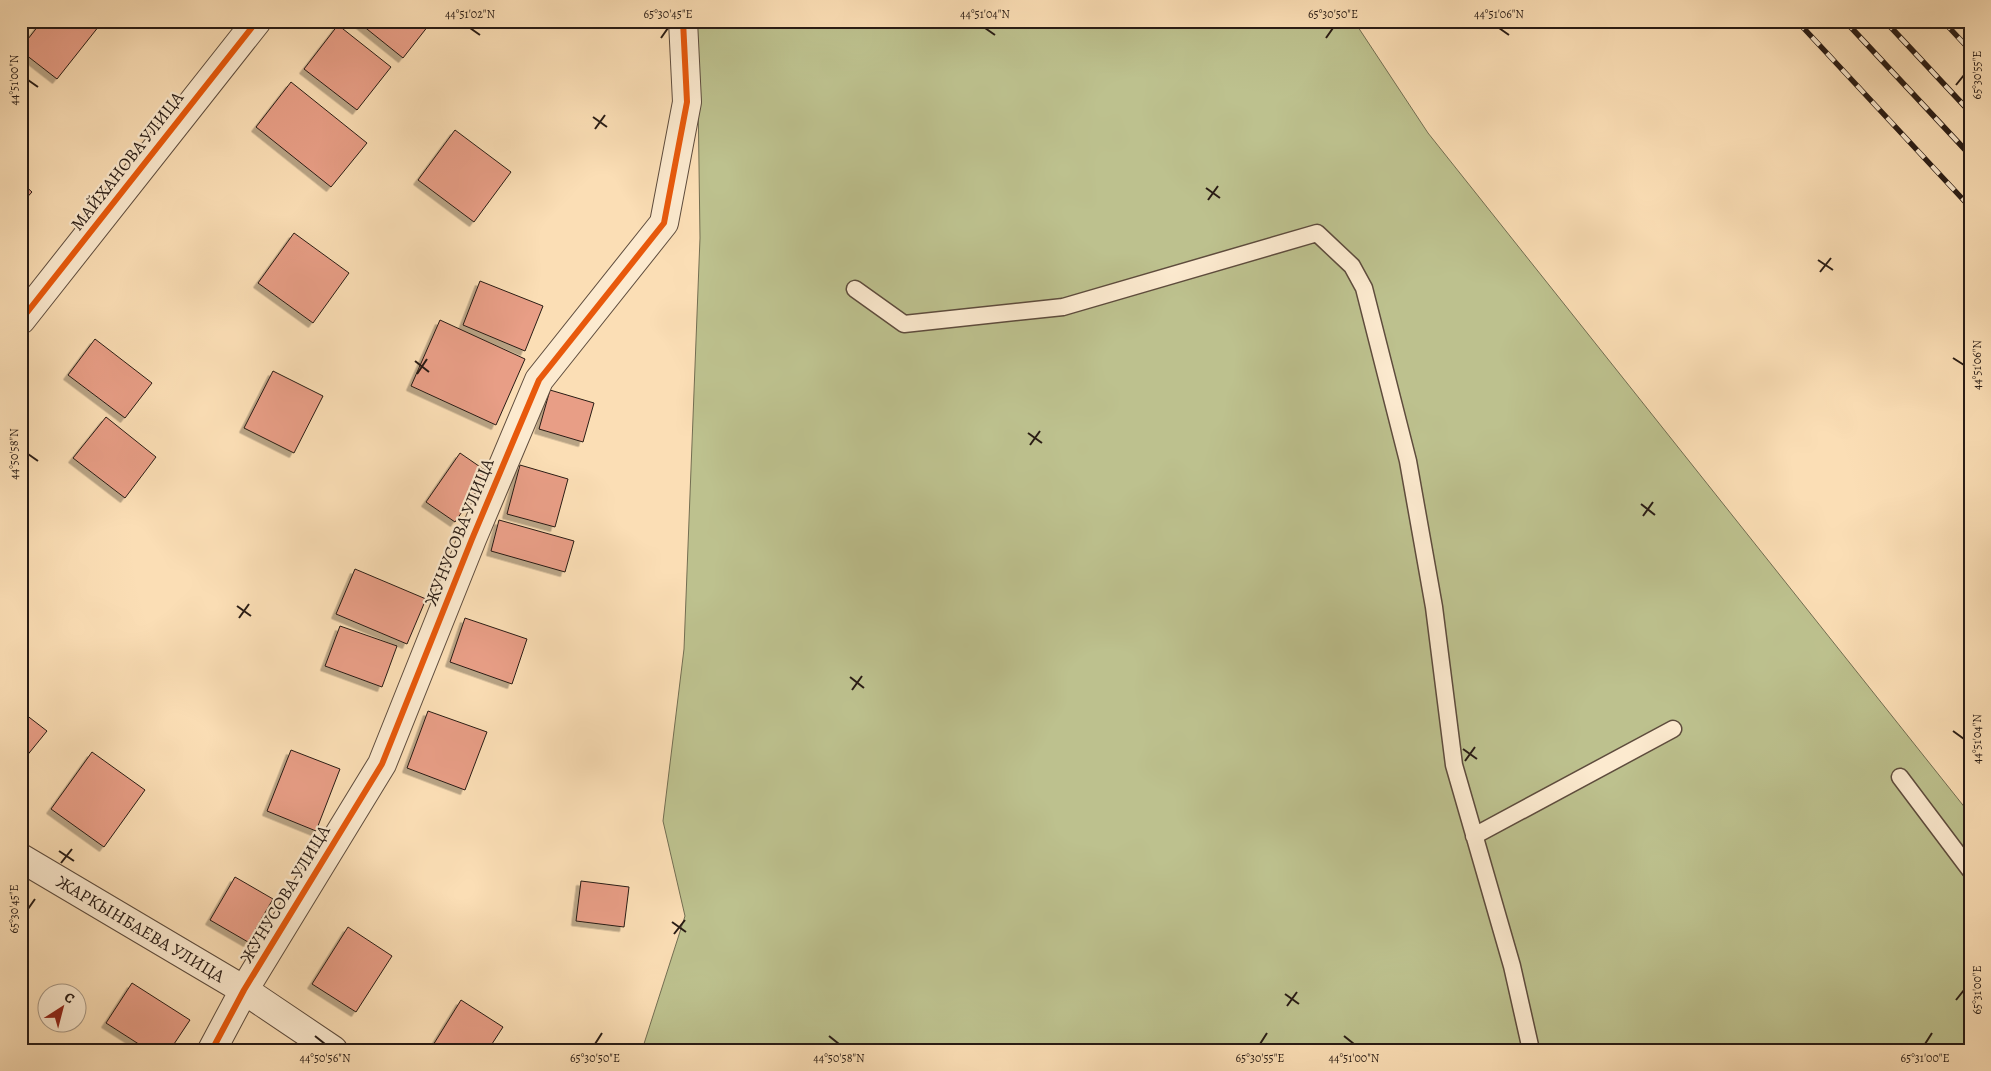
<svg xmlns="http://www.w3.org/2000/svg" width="1991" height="1071" font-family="Alegreya,serif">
<defs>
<filter id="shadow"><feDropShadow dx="-4.5" dy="4.5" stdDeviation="0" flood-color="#0004"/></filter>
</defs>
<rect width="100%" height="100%" fill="#fbdeb5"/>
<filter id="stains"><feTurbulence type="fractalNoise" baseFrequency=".004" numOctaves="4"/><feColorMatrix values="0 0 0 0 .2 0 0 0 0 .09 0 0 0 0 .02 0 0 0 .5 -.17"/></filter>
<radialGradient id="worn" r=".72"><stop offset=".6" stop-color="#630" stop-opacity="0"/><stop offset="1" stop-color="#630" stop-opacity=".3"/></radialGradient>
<path fill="#bdc18e" stroke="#736e52" d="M697,21H1354L1428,133L1970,814V1050H642L685,916L663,821L684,649L700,238Z"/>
<path fill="#e89e86" stroke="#291c15" filter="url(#shadow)" d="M42,21H103L57,79L21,51V48Z
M357,21H432L403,58Z
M338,25L391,67L357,110L304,69Z
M291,82L367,143L331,187L256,127Z
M455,130L511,172L474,222L418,180Z
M21,182L32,192L21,204Z
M294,233L349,273L313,323L258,283Z
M480,281L543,306L525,351L463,325Z
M440,320L525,359L496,425L411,386Z
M95,339L152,383L125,418L68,375Z
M273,371L323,396L294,453L244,428Z
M550,390L594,403L583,442L539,429Z
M106,417L156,457L125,498L73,458Z
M460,453L489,473L455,522L426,502Z
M520,465L568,479L555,527L507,514Z
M499,520L574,541L565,572L491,551Z
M355,569L426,599L407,644L336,614Z
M465,618L527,639L512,684L450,662Z
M340,626L397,646L382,687L325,666Z
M21,711L47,731L21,763Z
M428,711L487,732L465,790L407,768Z
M291,750L340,769L316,831L267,811Z
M92,752L145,790L104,847L51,809Z
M235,877L273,899L248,942L210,920Z
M581,881L629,887L624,927L576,921Z
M348,927L392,956L356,1012L312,984Z
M132,983L190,1020L170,1050H148L106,1023Z
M461,1000L503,1027L488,1050H430Z"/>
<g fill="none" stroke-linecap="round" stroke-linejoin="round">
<g stroke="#5e4c3d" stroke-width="19">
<path id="lane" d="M855,289L904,324L1063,307L1317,233L1352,266L1364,288L1408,461L1434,607L1454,765L1512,966L1531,1050
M1900,777L1970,870
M1474,836L1673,729"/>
</g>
<g stroke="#5e4c3d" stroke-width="30">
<g id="street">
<path d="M21,320L257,21"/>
<path id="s1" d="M21,858L244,990L333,1050"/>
<path d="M212,1050L244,990L382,764L472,539L539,380L664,223L687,102L683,21"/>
</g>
</g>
<use href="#lane" stroke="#fceacf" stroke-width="16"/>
<use href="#street" stroke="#fceacf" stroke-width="28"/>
<g stroke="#291c15" stroke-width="5.5">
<path id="rail" d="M1797,21L1970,207
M1845,21L1970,155
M1885,21L1970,112
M1943,21L1970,50"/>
</g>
<use href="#rail" stroke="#fceacf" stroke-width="4" stroke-dasharray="11" stroke-linecap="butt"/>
<g stroke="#fceacf" stroke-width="9">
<path id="cycleway" d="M21,320L257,21
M212,1050L244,990L382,764L472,539L539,380L664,223L687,102L683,21"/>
</g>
<use href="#cycleway" stroke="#e8590c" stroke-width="6"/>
</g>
<path fill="none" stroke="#291c15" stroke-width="2" d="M470,28L480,35M985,28L995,35M1499,28L1509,35M661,38L668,28M1326,38L1333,28M28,80L38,87M1956,85L1964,75M593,117L607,127M595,129L605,115M1206,188L1220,198M1208,200L1218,186M1818,260L1833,270M1820,272L1831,258M1953,358L1964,365M415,361L429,372M417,374L427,359M1028,433L1042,443M1030,445L1040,431M28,454L38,461M1641,504L1655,515M1643,516L1653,502M237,606L251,616M239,618L249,604M850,677L864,688M852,690L862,676M1953,731L1964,739M1463,749L1477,759M1465,761L1475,747M59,851L74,861M61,863L72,849M28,909L35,899M672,922L686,932M674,934L685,920M1285,994L1299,1004M1956,1000L1964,990M1287,1006L1297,992M315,1036L325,1044M829,1036L839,1044M1344,1036L1354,1044M595,1044L602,1033M1260,1044L1267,1033M1925,1044L1932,1033"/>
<g text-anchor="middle" stroke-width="4.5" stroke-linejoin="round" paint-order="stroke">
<g font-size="18" fill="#291c15" stroke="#fceacf">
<text transform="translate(127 161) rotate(-52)" y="6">МАЙХАНОВА УЛИЦА</text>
<text transform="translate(459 532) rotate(-68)" y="6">ЖУНУСОВА УЛИЦА</text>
<text transform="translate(285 894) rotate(-59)" y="6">ЖУНУСОВА УЛИЦА</text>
<text dy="6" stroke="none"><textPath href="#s1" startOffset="139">ЖАРКЫНБАЕВА УЛИЦА</textPath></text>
</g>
</g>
<rect width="1991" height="1071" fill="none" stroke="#fbdeb5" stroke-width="55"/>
<g transform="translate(62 1008) rotate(36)"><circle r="24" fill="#fceacf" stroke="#a89885"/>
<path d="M0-4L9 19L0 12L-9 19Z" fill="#8f2418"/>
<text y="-8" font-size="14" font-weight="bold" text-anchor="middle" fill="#291c15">С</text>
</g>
<rect x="28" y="28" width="1936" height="1016" fill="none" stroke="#291c15" stroke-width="2"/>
<g font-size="12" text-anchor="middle" fill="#291c15">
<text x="470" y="18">44°51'02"N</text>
<text x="668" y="18">65°30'45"E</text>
<text x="985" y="18">44°51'04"N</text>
<text x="1333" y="18">65°30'50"E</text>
<text x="1499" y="18">44°51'06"N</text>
<text transform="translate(1977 75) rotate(-90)" y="4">65°30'55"E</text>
<text transform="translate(14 80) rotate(-90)" y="4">44°51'00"N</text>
<text transform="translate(1977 365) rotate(-90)" y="4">44°51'06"N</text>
<text transform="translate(14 454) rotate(-90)" y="4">44°50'58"N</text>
<text transform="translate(1977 739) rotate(-90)" y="4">44°51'04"N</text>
<text transform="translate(14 909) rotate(-90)" y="4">65°30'45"E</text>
<text transform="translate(1977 990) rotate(-90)" y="4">65°31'00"E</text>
<text x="325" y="1062">44°50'56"N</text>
<text x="595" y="1062">65°30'50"E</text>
<text x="839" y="1062">44°50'58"N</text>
<text x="1260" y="1062">65°30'55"E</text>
<text x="1354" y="1062">44°51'00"N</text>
<text x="1925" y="1062">65°31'00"E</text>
</g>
<rect width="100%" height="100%" filter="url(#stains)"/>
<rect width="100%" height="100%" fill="url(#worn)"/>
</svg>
